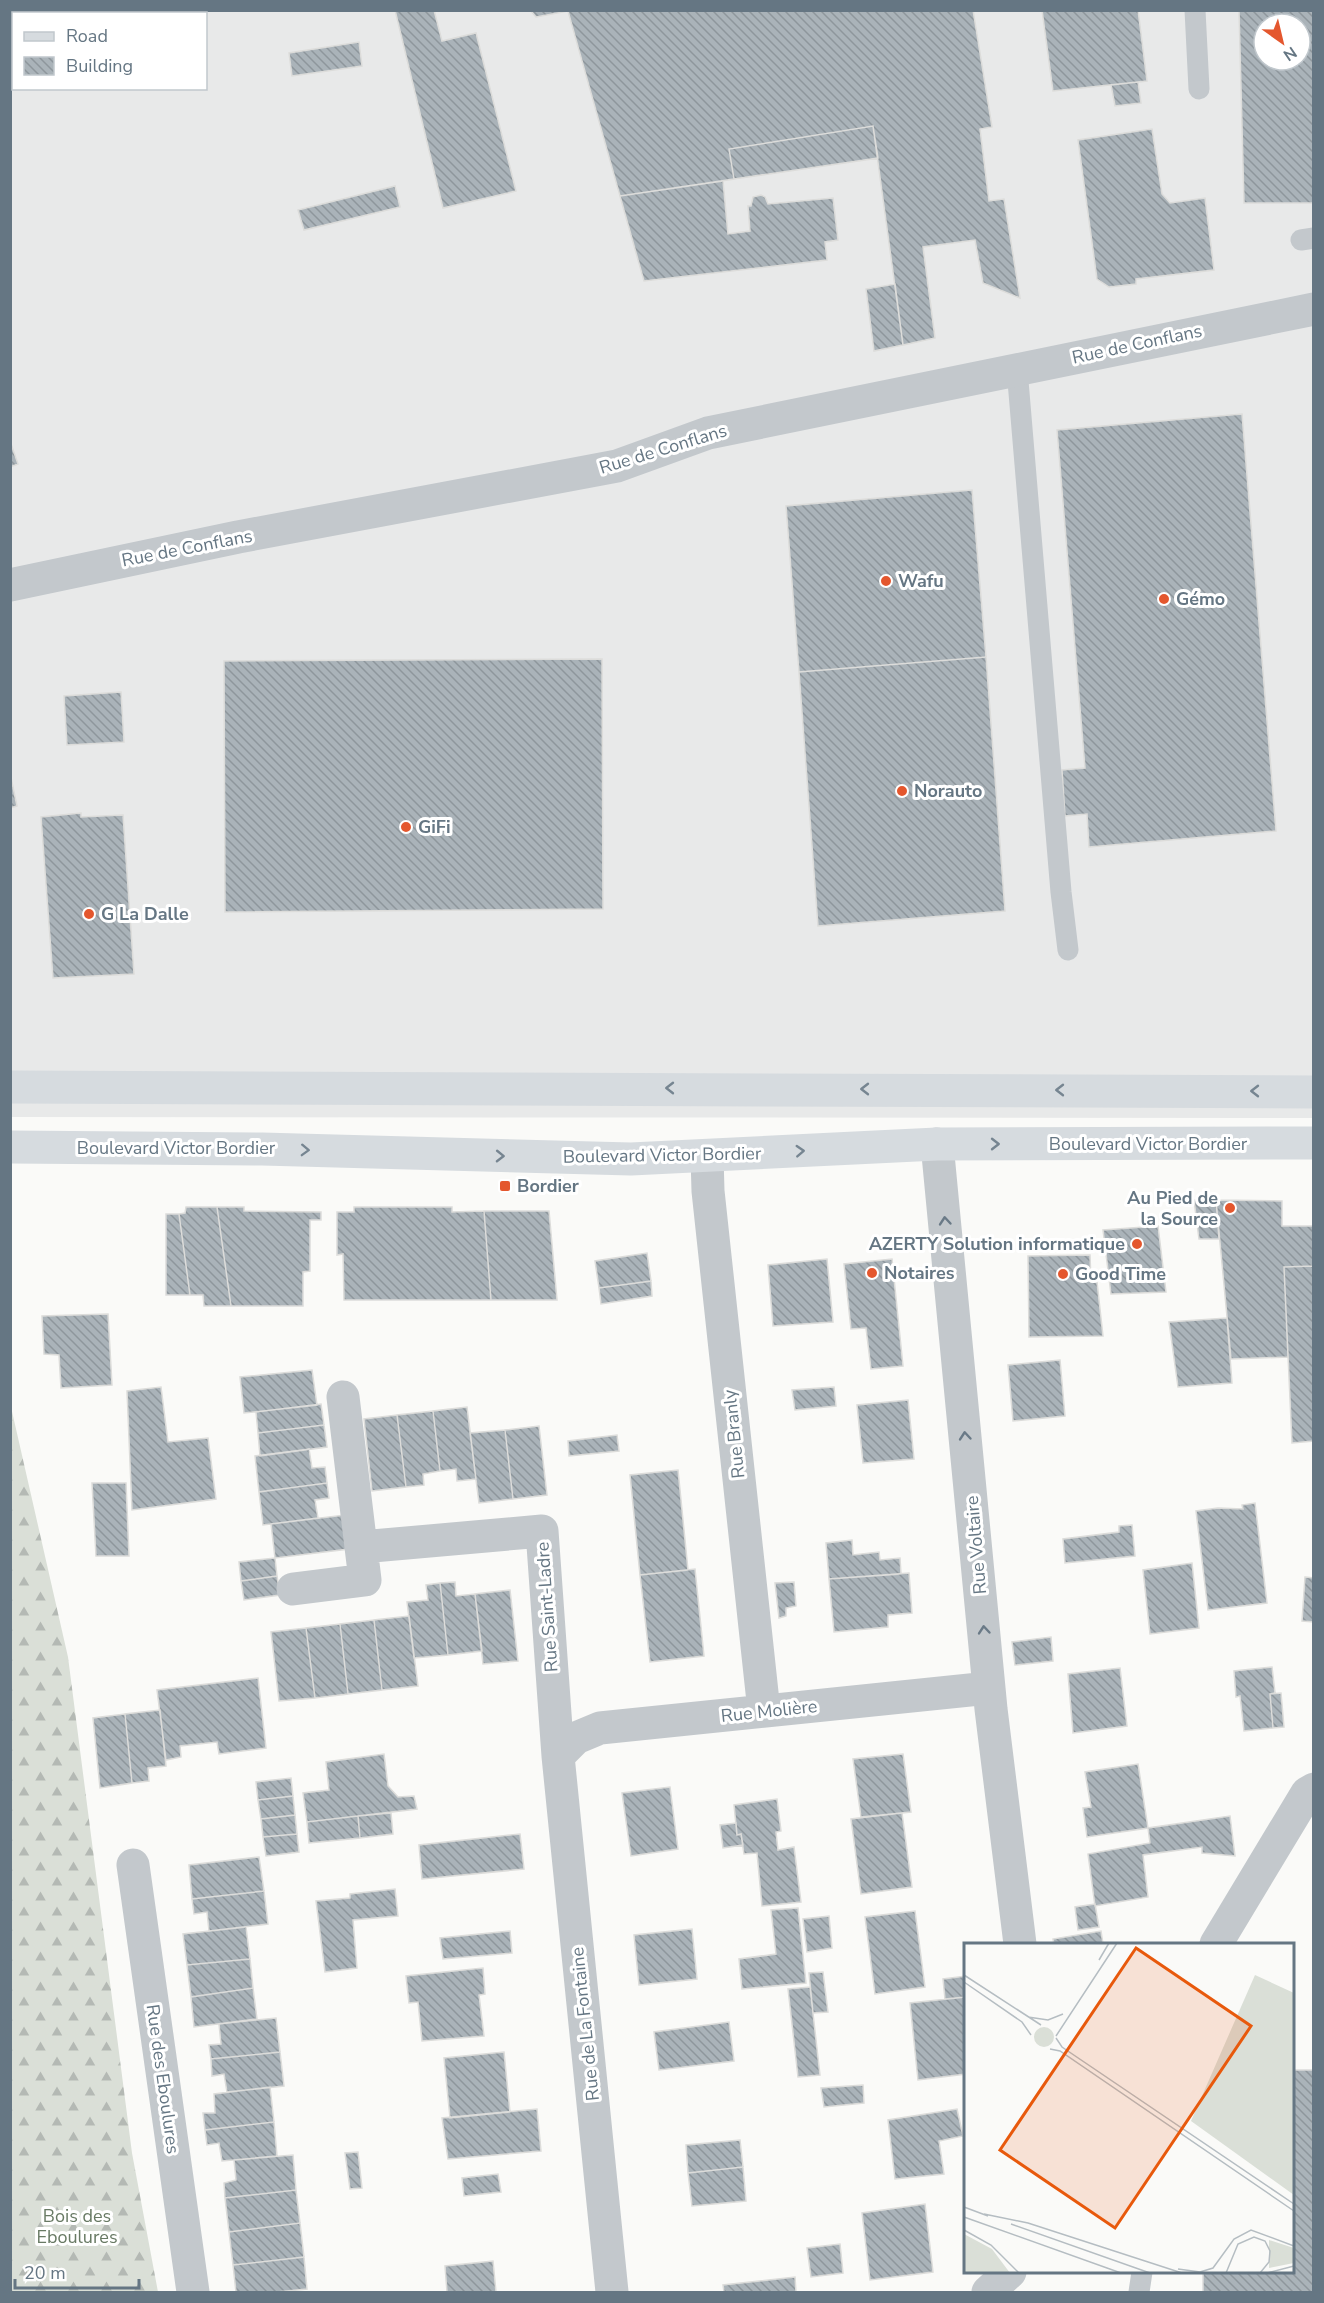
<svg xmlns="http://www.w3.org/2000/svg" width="1324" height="2303" font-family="'Nunito Sans',sans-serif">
<defs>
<pattern id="forest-firs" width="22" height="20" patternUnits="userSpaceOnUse" patternTransform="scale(1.5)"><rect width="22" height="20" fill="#dadfd7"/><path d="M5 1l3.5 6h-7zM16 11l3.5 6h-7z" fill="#b4b9b4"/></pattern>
<pattern id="building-back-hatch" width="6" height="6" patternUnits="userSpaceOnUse" patternTransform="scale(1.5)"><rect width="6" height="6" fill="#aab3b9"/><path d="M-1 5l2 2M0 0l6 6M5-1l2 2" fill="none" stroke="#8e969c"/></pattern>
</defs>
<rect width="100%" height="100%" fill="#fafaf8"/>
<path fill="#e8e9e9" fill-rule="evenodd" d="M11,11H1313V1118L11,1117ZM14,14H206V88H14ZM1264,24H1300V60H1264Z"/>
<path fill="url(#forest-firs)" d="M11,1407L68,1657L132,2153L158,2292H11Z"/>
<path fill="url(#building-back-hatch)" stroke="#dcdcda" stroke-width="1.5" fill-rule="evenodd" d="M395,10H434L442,41L476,33L516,191L443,208Z
M530,10H973L992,127L980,129L989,201L1004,199L1020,298L983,283L975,240L923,247L935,338L903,345L873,126L729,149L734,179L620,196L568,11L536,17Z
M1042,10H1138L1147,81L1053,91Z
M1239,10H1314V203H1244ZM1264,24H1300V60H1264Z
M359,42L362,66L292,76L289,53Z
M1138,82L1141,103L1115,106L1111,85Z
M873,126L878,158L734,179L729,149Z
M1152,129L1162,194L1170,203L1205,198L1214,270L1136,279V284L1109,287L1097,279L1078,140Z
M723,181L728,234L750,231L748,206H751L753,197L761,195L765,197L768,204L833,198L838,240L825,242L827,260L644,281L620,196Z
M395,186L400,207L304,230L298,210Z
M895,284L903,345L874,351L866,289Z
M1242,414L1276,831L1089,847L1087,814L1065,816L1062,770L1085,768L1057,430Z
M10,441L18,464L10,467Z
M972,490L986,657L799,672L786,506Z
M986,657L1005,911L818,926L799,672Z
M602,659L603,909L225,912L224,661Z
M121,692L124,742L67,745L64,696Z
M10,773L17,806L10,808Z
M81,813V817L123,815L134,974L53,978L41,817Z
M1194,1200H1216L1219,1239H1199Z
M1216,1200L1282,1201V1226H1314V1266L1284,1267L1288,1357L1231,1359Z
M186,1207H217L231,1306H204L203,1295H190L179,1214L185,1213Z
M217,1207H244V1211L321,1212V1220H310V1271L303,1272V1306H231Z
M354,1207H452V1212L484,1211L491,1300H344L343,1254L337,1255V1212H354Z
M484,1211H549L557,1300H491Z
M166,1214H179L190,1295H166Z
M1158,1226L1166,1292L1111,1294L1103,1230Z
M647,1253L651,1281L599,1288L595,1261Z
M1090,1255L1091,1282H1097L1103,1336L1029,1337L1028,1256Z
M827,1259L833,1322L773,1326L768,1265Z
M892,1259L903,1366L871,1369L866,1328L851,1329L844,1264Z
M1314,1266V1441L1292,1443L1284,1267Z
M651,1281L652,1296L601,1304L599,1288Z
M108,1314L112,1385L61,1388L59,1355L44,1354L42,1316Z
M1227,1318L1232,1383L1178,1387L1169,1322Z
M1060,1360L1065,1416L1013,1421L1008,1365Z
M312,1370L317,1405L244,1413L240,1377Z
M161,1387L168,1442L208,1438L216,1499L132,1510L127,1391Z
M834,1387L836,1406L795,1410L792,1390Z
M908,1400L914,1459L863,1463L857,1405Z
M321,1404L324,1425L258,1433L256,1412Z
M467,1407L476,1479L457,1481L456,1469L440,1471L433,1411Z
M433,1411L440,1471L423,1474L424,1485L406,1487L397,1415Z
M397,1415L406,1487L372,1491L364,1419Z
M324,1425L327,1447L260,1456L258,1433Z
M539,1426L547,1495L513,1499L505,1430Z
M505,1430L513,1499L479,1503L470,1433Z
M617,1435L619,1451L569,1456L568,1441Z
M309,1449L312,1468L325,1467L327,1483L259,1492L255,1456Z
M678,1470L688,1570L640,1575L630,1475Z
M92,1483H126L129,1556H96Z
M327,1483L329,1498L315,1500L318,1518L263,1525L259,1492Z
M1255,1503L1267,1603L1208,1610L1196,1511L1218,1508L1243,1509L1242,1505Z
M345,1515L349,1549L275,1558L271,1524Z
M1132,1525L1135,1556L1065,1563L1063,1539L1119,1532V1526Z
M852,1540L853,1555L879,1552L880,1560L900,1558L901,1574L829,1579L826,1543Z
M275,1558L277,1576L241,1581L239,1562Z
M1192,1563L1199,1628L1150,1634L1143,1570Z
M695,1569L704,1656L650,1662L640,1575Z
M909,1573L912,1613L888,1615V1627L834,1632L829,1579Z
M277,1576L280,1595L244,1600L241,1581Z
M1305,1577L1314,1578V1622L1302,1621Z
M455,1582L456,1596L475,1594L482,1651L448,1655L440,1583Z
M794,1582L796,1606L786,1608V1616L779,1618L775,1583Z
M440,1583L448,1655L414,1658L407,1602L428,1600L426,1585Z
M510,1590L518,1661L483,1664L475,1594Z
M409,1616L418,1686L382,1690L374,1620Z
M374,1620L382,1690L348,1694L340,1624Z
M340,1624L348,1694L315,1698L306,1628Z
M306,1628L315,1698L279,1701L271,1632Z
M1051,1637L1053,1661L1015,1665L1012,1642Z
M1272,1667L1275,1693L1270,1694L1273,1728L1244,1731L1240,1696L1236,1697L1234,1671Z
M1120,1668L1127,1726L1073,1733L1068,1674Z
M258,1678L266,1748L219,1754L217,1742L180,1746L181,1757L166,1760L157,1690Z
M1281,1693L1284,1727L1273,1728L1270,1694Z
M160,1710L166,1766L148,1768L149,1781L132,1783L125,1714Z
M125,1714L132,1783L100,1788L93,1718Z
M384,1754L388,1786L398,1797L414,1796L417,1809L307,1822L303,1793L329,1790L326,1762Z
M903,1754L911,1812L861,1817L853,1759Z
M1138,1764L1148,1828L1087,1837L1083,1808L1091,1807L1085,1772Z
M291,1778L293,1796L258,1800L256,1782Z
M670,1787L678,1849L631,1856L622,1793Z
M293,1796L295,1815L261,1819L258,1800Z
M777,1799L781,1831L776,1832L778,1850L794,1847L801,1902L762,1906L757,1853L744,1854L741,1834L737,1835L734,1805Z
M391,1813L393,1834L360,1838L358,1816Z
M902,1813L912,1887L861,1894L851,1819Z
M295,1815L297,1834L263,1837L261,1819Z
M358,1816L360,1838L309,1843L307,1822Z
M1230,1816L1235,1856L1202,1853V1847L1143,1855L1148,1897L1095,1906L1088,1854L1150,1843L1148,1828Z
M736,1823L737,1835L741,1834L743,1845L723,1848L720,1825Z
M297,1834L299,1852L266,1856L263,1837Z
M520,1834L524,1869L422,1879L419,1845Z
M259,1857L264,1891L192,1899L189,1865Z
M395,1889L398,1916L353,1920L357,1968L325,1972L316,1901L350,1898V1894Z
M264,1891L268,1924L209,1931L207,1912L194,1914L192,1899Z
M1095,1904L1099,1927L1078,1930L1075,1907Z
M798,1908L806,1983L742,1989L739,1959L776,1954L771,1910Z
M915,1911L925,1987L875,1994L865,1917Z
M829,1916L832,1948L807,1952L803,1919Z
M246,1927L250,1959L187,1965L183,1934Z
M692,1929L697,1979L639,1985L634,1935Z
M510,1931L512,1953L443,1959L440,1938Z
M1101,1931L1103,1944H1054L1053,1939Z
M250,1959L253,1988L191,1997L187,1965Z
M483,1968L485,1994L479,1995L484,2036L422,2041L418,2002L409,2003L406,1976Z
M823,1972L828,2012L813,2013L809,1973Z
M966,1976V1997L945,1999L943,1979Z
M810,1987L820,2075L798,2077L788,1989Z
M253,1988L257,2019L194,2027L191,1997Z
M966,1997V2074L918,2080L910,2003Z
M276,2018L280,2052L211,2059L209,2045L221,2044L219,2024Z
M729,2022L734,2061L659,2070L654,2032Z
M280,2052L284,2086L227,2092L224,2074L212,2076L211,2059Z
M504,2052L510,2112L450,2118L444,2058Z
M1292,2070H1314V2292H1203V2272H1292Z
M863,2085L864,2103L824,2107L821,2088Z
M270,2087L274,2122L205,2130L203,2113H215L214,2094Z
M537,2109L541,2151L448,2159L442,2118Z
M957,2109L963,2136L939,2141L944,2174L895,2179L888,2120Z
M274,2122L277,2156L222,2161L219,2143L207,2145L205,2130Z
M740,2140L743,2167L688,2173L686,2145Z
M358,2152L362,2188L350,2189L345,2153Z
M293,2155L296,2190L225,2198L224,2183L236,2180L234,2160Z
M743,2167L746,2201L692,2206L688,2173Z
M498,2174L501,2192L464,2196L462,2178Z
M296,2190L300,2223L229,2232L225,2198Z
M925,2204L933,2272L870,2280L862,2213Z
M300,2223L304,2257L233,2265L229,2232Z
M840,2244L843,2273L811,2277L807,2248Z
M304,2257L307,2289L277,2292H236L233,2265Z
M493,2261L496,2292H447L445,2266Z
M795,2277L796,2292H724L723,2285Z"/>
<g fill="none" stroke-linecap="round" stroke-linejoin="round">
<path stroke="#c3c8cc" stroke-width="21" d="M1195,10L1199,89
M1301,240L1314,238
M1017,369L1061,892L1068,950
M1139,2292L1142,2272"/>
<path stroke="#c3c8cc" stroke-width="33" d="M10,585L238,537L617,466L708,433L1314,309
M937,1144L991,1709L1020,1944
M707,1156L708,1191L764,1711
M343,1397L361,1547
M293,1589L365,1580L361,1547L542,1531L558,1756L612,2292
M558,1756L576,1738L600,1728L989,1688
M133,1865L193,2292
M1216,1944L1307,1793L1314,1789
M988,2292L1010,2272"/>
<path stroke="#d6dbdf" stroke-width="33" d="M10,1087L1314,1092
M10,1147L262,1149L631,1159L937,1144L1314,1143"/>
</g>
<defs><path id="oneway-chevron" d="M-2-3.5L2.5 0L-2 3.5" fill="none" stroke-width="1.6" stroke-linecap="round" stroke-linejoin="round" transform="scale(1.5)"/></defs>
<g stroke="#768591">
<use href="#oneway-chevron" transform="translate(670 1088) rotate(-180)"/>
<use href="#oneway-chevron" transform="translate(865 1089) rotate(-180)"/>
<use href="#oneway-chevron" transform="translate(1060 1090) rotate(-180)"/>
<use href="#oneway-chevron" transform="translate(1255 1091) rotate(-180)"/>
<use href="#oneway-chevron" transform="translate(995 1144)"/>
<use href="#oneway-chevron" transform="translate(305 1150) rotate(2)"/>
<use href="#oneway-chevron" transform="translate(800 1151) rotate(-3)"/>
<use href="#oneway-chevron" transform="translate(500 1156) rotate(1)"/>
</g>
<g stroke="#6a7a87">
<use href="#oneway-chevron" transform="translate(945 1221) rotate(-95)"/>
<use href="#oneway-chevron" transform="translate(965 1436) rotate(-95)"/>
<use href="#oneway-chevron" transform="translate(984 1630) rotate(-95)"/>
</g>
<g fill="#e4572e" stroke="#fff" stroke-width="2">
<circle cx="886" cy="581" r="6"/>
<circle cx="1164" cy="599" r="6"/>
<circle cx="902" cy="791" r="6"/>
<circle cx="406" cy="827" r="6"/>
<circle cx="89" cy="914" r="6"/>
<rect x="499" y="1180" width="12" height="12" rx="3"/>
<circle cx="1230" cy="1208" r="6"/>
<circle cx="1137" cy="1244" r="6"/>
<circle cx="872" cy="1273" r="6"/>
<circle cx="1063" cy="1274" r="6"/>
</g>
<g text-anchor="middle" stroke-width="6" stroke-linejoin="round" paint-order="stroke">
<g font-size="18" fill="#657683" stroke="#fff">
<text transform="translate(1137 344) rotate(-12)" y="6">Rue de Conflans</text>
<text transform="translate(663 449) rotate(-17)" y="6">Rue de Conflans</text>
<text transform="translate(187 548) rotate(-11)" y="6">Rue de Conflans</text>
<text x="1148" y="1150">Boulevard Victor Bordier</text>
<text x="176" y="1154">Boulevard Victor Bordier</text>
<text transform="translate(662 1155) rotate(-1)" y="6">Boulevard Victor Bordier</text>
<text transform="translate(734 1434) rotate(-96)" y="6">Rue Branly</text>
<text transform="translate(976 1545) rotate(-95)" y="6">Rue Voltaire</text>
<text transform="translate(547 1607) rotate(-94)" y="6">Rue Saint-Ladre</text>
<text transform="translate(769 1711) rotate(-6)" y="6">Rue Molière</text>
<text transform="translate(585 2024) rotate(-96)" y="6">Rue de La Fontaine</text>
<text transform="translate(163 2079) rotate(82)" y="6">Rue des Eboulures</text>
</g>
<g font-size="18" font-weight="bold" fill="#657683" stroke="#fff" text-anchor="start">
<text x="898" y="587">Wafu</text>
<text x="1176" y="605">Gémo</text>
<text x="914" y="797">Norauto</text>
<text x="418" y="833">GiFi</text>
<text x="101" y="920">G La Dalle</text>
<text x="517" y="1192">Bordier</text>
<text x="1218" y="1204" text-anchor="end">Au Pied de<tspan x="1218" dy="21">la Source</tspan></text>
<text x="1125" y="1250" text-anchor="end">AZERTY Solution informatique</text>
<text x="884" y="1279">Notaires</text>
<text x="1075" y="1280">Good Time</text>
</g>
<g font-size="18" fill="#687a64" stroke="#fff">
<text x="77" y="2222">Bois des<tspan x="77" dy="21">Eboulures</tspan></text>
</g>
</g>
<g transform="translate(964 1943)">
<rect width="330" height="330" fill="#fafaf8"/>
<path d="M70 94a10 10 0 1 1 20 0a10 10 0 1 1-20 0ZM305,297L330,305V320L305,325Z" fill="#dadfd7"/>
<path d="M291,32L330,50V252L227,178ZM0,291L28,306L46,330H0Z" fill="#dadfd7"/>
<path fill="none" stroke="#b5bdc2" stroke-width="1.5" d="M135,17L145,0M0,32L77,82M0,39L58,79L67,92M64,74L84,77L99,71M92,93L153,0M92,95L98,104L330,261M86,106L96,108L330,268M0,264L24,273M20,271L64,280L218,330M0,274L157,330M47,281L186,330M0,287L27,302L55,330M214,326L236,329L249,325L270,296L287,287L330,303M262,330L274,301L290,294L301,298L306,308L305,319L296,330M303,330L330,323"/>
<path fill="#e8590c" fill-opacity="0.15" stroke="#e8590c" stroke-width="3" d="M172,5L287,83L151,285L36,207Z"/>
<rect width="330" height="330" fill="none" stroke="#657683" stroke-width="3"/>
</g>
<rect width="1324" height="2303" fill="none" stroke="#657683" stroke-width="24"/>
<rect x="12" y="12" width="195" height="78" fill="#ffffff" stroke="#c1c8cd" stroke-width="1.5"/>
<rect x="24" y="32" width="30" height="9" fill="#d6dbdf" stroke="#c1c8cd" stroke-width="1.5"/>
<text x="66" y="42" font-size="18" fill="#657683">Road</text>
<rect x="24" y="57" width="30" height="18" fill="url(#building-back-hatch)" stroke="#c1c8cd" stroke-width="1.5"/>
<text x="66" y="72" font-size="18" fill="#657683">Building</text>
<g transform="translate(1282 42) rotate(146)"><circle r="28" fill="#ffffff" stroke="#c1c8cd" stroke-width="1.5"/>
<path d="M0-4.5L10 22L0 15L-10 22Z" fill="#e4572e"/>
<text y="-9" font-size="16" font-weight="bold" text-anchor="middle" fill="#657683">N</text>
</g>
<path d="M15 2279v9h124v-9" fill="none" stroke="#657683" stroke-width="3"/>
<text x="24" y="2279" font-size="18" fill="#657683" stroke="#ffffff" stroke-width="4.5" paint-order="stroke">20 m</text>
</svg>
